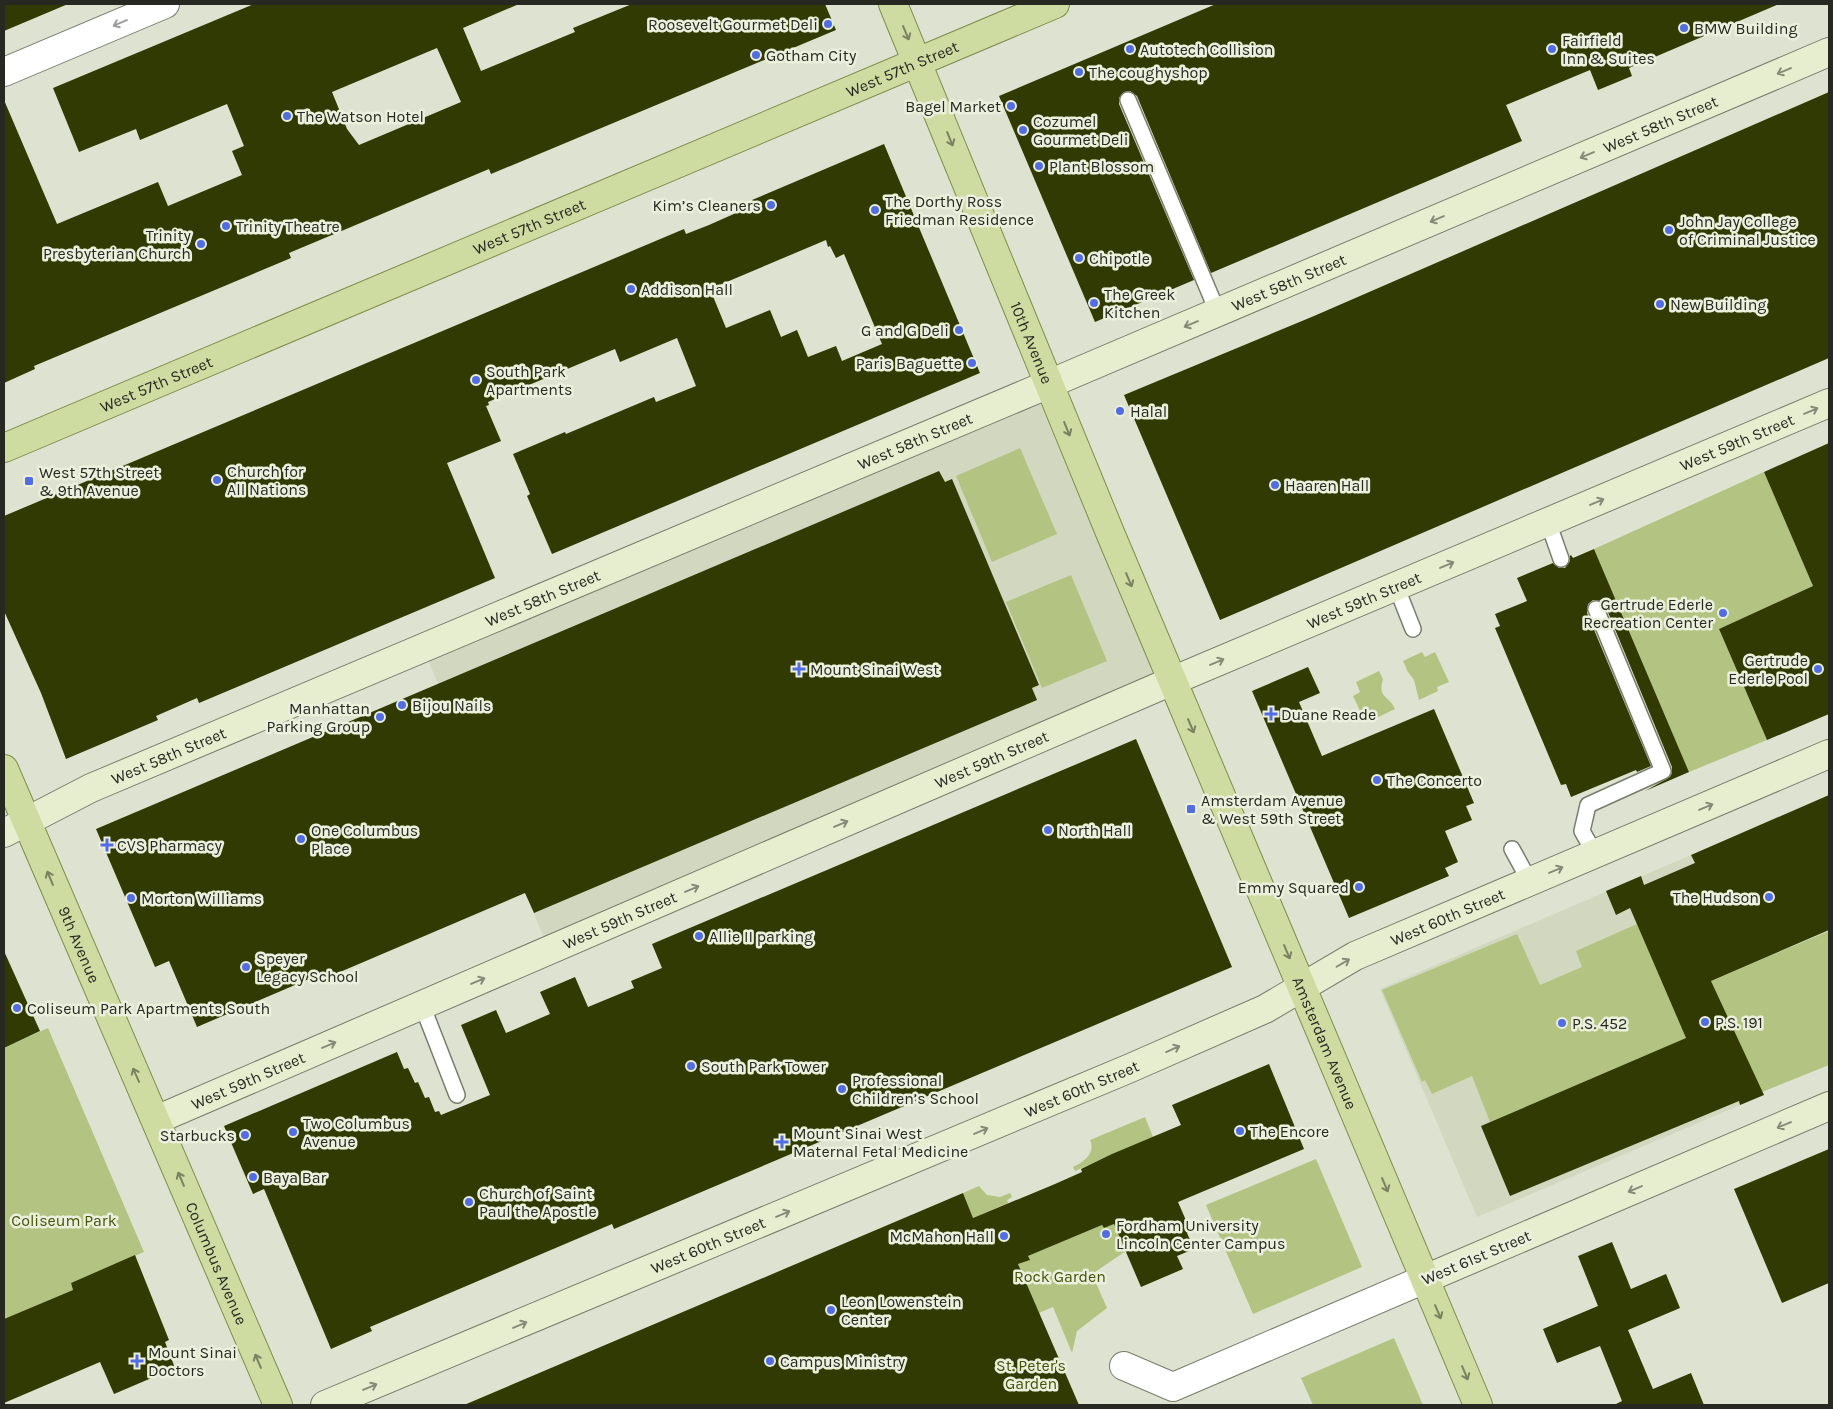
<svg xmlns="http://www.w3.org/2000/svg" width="1833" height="1409" font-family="Karla,sans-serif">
<rect width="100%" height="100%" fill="#dde3d0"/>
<path fill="#d1d8bf" d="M1049,384L1172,681L549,950L423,648Z
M1691,855L1740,968L1712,981L1764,1095L1477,1217L1380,989Z"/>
<path fill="#b3c482" d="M1020,448L1057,534L992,562L956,476Z
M1764,472L1813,586L1719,629L1767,740L1689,772L1594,549Z
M1071,575L1107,661L1042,688L1006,602Z
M1422,652L1425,657L1435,652L1449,682L1437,687L1438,691L1419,700L1414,680L1408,672L1403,661Z
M1379,671L1383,679C1377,699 1390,696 1395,709L1372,720L1367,710L1361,713L1353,696L1360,692L1356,682Z
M1637,924L1686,1038L1490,1122L1472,1076L1432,1094L1425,1080L1422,1082L1382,990L1517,934L1540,985L1582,967L1576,951Z
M1829,931V1065L1762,1092L1711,981Z
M48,1028L144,1252L71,1283L73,1290L4,1319V1048Z
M1145,1117L1153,1137L1075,1171L1073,1167C1084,1162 1096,1153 1090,1140Z
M1316,1159L1362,1267L1253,1314L1206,1205Z
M979,1186L987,1195L1000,1197L1010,1193L1012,1197L1007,1200L1008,1203L973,1218L963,1193Z
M1114,1224L1126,1251L1092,1274L1107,1308L1077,1331L1072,1353L1053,1307L1039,1313L1018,1264L1029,1260L1028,1256L1102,1225L1104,1228Z
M1394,1338L1423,1405H1313L1301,1378Z"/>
<path fill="#303a02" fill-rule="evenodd" d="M4,4H68L4,31Z
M254,4H519L463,28L481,71L575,32L573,28L632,4H825L836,30L491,174L489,169L289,253L291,258L34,366L35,369L4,383V100L57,224L158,182L168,206L242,175L232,151L244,146L227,104L140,140L136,129L79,152L53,88ZM437,48L461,102L359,145L347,129L332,92Z
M1216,4H1779L1629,68L1632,76L1598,90L1590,70L1506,105L1522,141L1211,273L1137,96L1130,91L1124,92L1119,98V104L1194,280L1095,322L999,96Z
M1829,92V358L1220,620L1124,395L1314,316Z
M884,144L980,373L552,554L527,496L530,494L513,454L565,432L566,434L654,397L656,402L696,386L677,338L620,362L615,349L488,402L489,405L486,406L501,441L447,463L495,578L199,703L197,698L156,716L158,720L66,759L41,693L4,611V516L684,229L686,234L709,225L754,205L752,200ZM826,240L828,247L830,246L836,258L844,254L882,344L842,361L836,346L808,357L797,330L781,337L770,310L726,328L710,289Z
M1829,443V714L1767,740L1719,629L1813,586L1764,472Z
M939,471L945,482L952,479L1039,685L1032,688L1037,700L534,913L525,893L326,978L323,973L197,1027L169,961L155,967L96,829Z
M1594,549L1689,772L1645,791L1670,777L1672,773V767L1605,605L1601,601L1593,600L1588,604L1587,613L1651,766L1637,772L1636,770L1571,797L1566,784L1561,785L1495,628L1500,626L1495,614L1527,601L1517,578L1553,563L1559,568H1565L1570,561V556L1571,555L1573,558Z
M1308,667L1320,693L1299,702L1322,756L1434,709L1474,803L1466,806L1472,820L1445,831L1458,862L1445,868L1449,876L1349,918L1252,691Z
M1136,739L1232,967L614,1229L612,1224L370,1327L372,1331L331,1349L264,1189L253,1194L224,1126L397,1052L404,1069L408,1068L415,1083L418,1082L425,1098L429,1097L435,1112L439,1111L441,1115L490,1095L461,1025L496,1010L506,1033L550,1014L540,992L575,977L588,1007L634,988L631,981L662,968L652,944Z
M1829,795V930L1711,981L1764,1095L1740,1105L1739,1101L1510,1196L1481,1126L1686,1038L1630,908L1616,915L1606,891L1641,876L1644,885L1695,863L1691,855Z
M4,951L40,1031L4,1048Z
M1269,1064L1304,1149L1178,1202L1191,1232L1187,1233L1194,1249L1177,1256L1183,1269L1141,1287L1114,1224L1104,1228L1102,1225L1028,1256L1030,1260L1018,1264L1079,1405H464L963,1193L973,1218L1055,1184L1082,1172L1081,1169L1112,1154L1181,1125L1172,1105Z
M1829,1149V1283L1782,1303L1734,1189Z
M1612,1242L1631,1289L1666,1274L1680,1308L1628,1330L1653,1389L1691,1373L1704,1405H1614L1622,1401L1600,1346L1557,1363L1543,1329L1598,1306L1578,1256Z
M135,1255L169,1340L165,1342L175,1368L114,1394L100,1362L4,1403V1319L73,1290L71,1283Z"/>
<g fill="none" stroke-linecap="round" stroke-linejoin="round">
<g stroke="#787d6c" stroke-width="18">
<path id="lane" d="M1128,100L1218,313
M1548,522L1561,559
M1396,586L1413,629
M1512,849L1530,882
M1595,854L1582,831L1588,805L1663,771L1596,609
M422,1005L457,1095"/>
</g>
<g stroke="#787d6c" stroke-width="30">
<path id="street" d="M4,72L165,4
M1124,1366L1173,1387L1425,1279"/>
</g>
<g stroke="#787d6c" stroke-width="30">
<g id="secondary">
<path id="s1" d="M4,833L91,788L1049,384L1829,52"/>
<path id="s2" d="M156,1120L1172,681L1829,403"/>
<path d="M1425,1279L1829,1106"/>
<path id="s3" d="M325,1405L1128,1069L1265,1009L1355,956L1829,754"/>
</g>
</g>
<g stroke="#7e8e4d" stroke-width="30">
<g id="primary">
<path id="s4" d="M893,4L1111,535L1478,1405"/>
<path id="s5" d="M4,448L1055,4"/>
<path id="s6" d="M4,769L278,1405"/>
</g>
</g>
<use href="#lane" stroke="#fff" stroke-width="15"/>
<use href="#street" stroke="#fff" stroke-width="28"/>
<use href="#secondary" stroke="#e7eed0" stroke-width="28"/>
<use href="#primary" stroke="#cedca2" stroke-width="28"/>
</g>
<defs><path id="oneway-shaft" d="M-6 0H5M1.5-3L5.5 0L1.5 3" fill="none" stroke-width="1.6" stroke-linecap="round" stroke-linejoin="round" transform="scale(1.25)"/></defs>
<use stroke="#9d9e9b" href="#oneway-shaft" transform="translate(120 23) rotate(157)"/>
<g stroke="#7a8262">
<use href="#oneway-shaft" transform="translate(906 33) rotate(67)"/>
<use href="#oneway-shaft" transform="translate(950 139) rotate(68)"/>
<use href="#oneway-shaft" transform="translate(1067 429) rotate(68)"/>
<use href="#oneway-shaft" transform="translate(1129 580) rotate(67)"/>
<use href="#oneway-shaft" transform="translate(1191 726) rotate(67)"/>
<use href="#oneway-shaft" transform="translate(50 878) rotate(-113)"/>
<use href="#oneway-shaft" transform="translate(1287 952) rotate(67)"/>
<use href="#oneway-shaft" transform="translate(136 1075) rotate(-114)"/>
<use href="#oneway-shaft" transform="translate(181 1179) rotate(-113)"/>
<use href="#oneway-shaft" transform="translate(1385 1185) rotate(67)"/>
<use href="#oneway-shaft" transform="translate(1438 1312) rotate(67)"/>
<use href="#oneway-shaft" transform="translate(258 1361) rotate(-113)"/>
<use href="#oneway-shaft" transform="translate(1465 1373) rotate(67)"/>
</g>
<g stroke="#868b78">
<use href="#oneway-shaft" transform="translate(1784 71) rotate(157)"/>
<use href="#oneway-shaft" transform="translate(1587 155) rotate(157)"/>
<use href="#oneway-shaft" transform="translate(1437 219) rotate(157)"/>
<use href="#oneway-shaft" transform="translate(1191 324) rotate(157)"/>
<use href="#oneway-shaft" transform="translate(1811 411) rotate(-23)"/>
<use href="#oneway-shaft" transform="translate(1597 502) rotate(-23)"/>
<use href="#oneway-shaft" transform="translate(1447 565) rotate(-23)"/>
<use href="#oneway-shaft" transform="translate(1217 662) rotate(-23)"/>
<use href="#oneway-shaft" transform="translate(1706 807) rotate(-23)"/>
<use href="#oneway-shaft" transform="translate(841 824) rotate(-23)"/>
<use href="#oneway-shaft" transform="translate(1556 870) rotate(-23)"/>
<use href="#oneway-shaft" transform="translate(692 889) rotate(-23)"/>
<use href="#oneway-shaft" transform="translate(1343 963) rotate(-30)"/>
<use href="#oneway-shaft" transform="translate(478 981) rotate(-23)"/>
<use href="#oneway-shaft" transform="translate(329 1045) rotate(-23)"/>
<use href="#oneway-shaft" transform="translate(1173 1049) rotate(-24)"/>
<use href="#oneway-shaft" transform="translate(1784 1125) rotate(157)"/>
<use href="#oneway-shaft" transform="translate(981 1131) rotate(-23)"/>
<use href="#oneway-shaft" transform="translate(1635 1189) rotate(157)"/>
<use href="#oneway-shaft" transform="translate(783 1214) rotate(-23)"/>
<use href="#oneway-shaft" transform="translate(520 1325) rotate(-23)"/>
<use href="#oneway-shaft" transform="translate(370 1387) rotate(-23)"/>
</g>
<g fill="#526ce1" stroke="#ebf0dd" stroke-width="2">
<circle cx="828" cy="24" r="5"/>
<circle cx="1684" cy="28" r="5"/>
<circle cx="1130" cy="49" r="5"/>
<circle cx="1552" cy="49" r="5"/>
<circle cx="756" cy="55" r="5"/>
<circle cx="1079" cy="72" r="5"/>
<circle cx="1011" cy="106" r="5"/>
<circle cx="287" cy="116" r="5"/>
<circle cx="1023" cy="130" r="5"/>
<circle cx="1039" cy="166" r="5"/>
<circle cx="771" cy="205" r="5"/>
<circle cx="875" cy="210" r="5"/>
<circle cx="226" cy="226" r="5"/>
<circle cx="1669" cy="230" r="5"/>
<circle cx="201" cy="244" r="5"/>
<circle cx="1079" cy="258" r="5"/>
<circle cx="631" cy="289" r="5"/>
<circle cx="1094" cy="303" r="5"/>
<circle cx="1660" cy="304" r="5"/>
<circle cx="959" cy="330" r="5"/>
<circle cx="972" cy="363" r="5"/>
<circle cx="476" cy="380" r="5"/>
<circle cx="1120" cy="411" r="5"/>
<circle cx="217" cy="480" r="5"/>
<rect x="24" y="476" width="10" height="10" rx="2.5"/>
<circle cx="1275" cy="485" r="5"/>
<circle cx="1723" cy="613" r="5"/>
<path d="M796.5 661.5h5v5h5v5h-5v5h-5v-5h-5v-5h5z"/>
<circle cx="1818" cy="669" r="5"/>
<circle cx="402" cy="705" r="5"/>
<path d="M1268.5 706.5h5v5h5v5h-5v5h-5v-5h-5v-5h5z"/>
<circle cx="380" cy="717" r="5"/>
<circle cx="1377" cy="780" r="5"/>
<rect x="1186" y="804" width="10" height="10" rx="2.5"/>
<circle cx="1048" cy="830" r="5"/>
<circle cx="301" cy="839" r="5"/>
<path d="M104.5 837.5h5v5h5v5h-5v5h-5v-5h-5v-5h5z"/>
<circle cx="1359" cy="887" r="5"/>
<circle cx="1769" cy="897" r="5"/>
<circle cx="131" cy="898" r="5"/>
<circle cx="699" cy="936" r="5"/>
<circle cx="246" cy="967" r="5"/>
<circle cx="17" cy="1008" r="5"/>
<circle cx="1705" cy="1022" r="5"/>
<circle cx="1562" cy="1023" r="5"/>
<circle cx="691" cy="1066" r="5"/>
<circle cx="842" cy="1089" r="5"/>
<circle cx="1240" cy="1131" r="5"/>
<circle cx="293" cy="1132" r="5"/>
<circle cx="245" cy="1135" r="5"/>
<path d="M779.5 1134.5h5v5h5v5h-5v5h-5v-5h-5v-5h5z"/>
<circle cx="253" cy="1177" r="5"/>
<circle cx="469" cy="1202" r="5"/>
<circle cx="1106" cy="1234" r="5"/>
<circle cx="1004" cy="1236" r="5"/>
<circle cx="831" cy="1310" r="5"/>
<path d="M134.5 1353.5h5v5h5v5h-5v5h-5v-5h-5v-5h5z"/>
<circle cx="770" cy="1361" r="5"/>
</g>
<g text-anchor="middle" stroke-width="5" stroke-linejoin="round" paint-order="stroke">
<g font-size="16" fill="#262821" stroke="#ebf0dd" text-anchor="start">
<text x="818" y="30" text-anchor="end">Roosevelt Gourmet Deli</text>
<text x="1694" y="34">BMW Building</text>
<text x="1562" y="46">Fairfield<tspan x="1562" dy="18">Inn &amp; Suites</tspan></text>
<text x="1140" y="55">Autotech Collision</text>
<text x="766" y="61">Gotham City</text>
<text x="1089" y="78">The coughyshop</text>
<text x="1001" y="112" text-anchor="end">Bagel Market</text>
<text x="297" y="122">The Watson Hotel</text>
<text x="1033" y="127">Cozumel<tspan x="1033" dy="18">Gourmet Deli</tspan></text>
<text x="1049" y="172">Plant Blossom</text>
<text x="885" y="207">The Dorthy Ross<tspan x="885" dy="18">Friedman Residence</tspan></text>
<text x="761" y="211" text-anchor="end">Kim’s Cleaners</text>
<text x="1679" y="227">John Jay College<tspan x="1679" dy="18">of Criminal Justice</tspan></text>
<text x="236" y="232">Trinity Theatre</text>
<text x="191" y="241" text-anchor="end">Trinity<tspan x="191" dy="18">Presbyterian Church</tspan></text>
<text x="1089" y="264">Chipotle</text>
<text x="641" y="295">Addison Hall</text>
<text x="1104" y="300">The Greek<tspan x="1104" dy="18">Kitchen</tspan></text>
<text x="1670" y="310">New Building</text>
<text x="949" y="336" text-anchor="end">G and G Deli</text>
<text x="962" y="369" text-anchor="end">Paris Baguette</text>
<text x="486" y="377">South Park<tspan x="486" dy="18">Apartments</tspan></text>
<text x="1130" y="417">Halal</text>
<text x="227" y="477">Church for<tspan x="227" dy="18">All Nations</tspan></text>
<text x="39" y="478">West 57th Street<tspan x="39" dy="18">&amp; 9th Avenue</tspan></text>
<text x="1285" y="491">Haaren Hall</text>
<text x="1713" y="610" text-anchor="end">Gertrude Ederle<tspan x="1713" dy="18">Recreation Center</tspan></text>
<text x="1808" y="666" text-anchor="end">Gertrude<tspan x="1808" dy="18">Ederle Pool</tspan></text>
<text x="810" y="675">Mount Sinai West</text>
<text x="412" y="711">Bijou Nails</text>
<text x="370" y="714" text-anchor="end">Manhattan<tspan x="370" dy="18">Parking Group</tspan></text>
<text x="1281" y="720">Duane Reade</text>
<text x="1387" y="786">The Concerto</text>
<text x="1201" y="806">Amsterdam Avenue<tspan x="1201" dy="18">&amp; West 59th Street</tspan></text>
<text x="311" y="836">One Columbus<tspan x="311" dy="18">Place</tspan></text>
<text x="1058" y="836">North Hall</text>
<text x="117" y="851">CVS Pharmacy</text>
<text x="1349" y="893" text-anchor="end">Emmy Squared</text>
<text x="1759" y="903" text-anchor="end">The Hudson</text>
<text x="141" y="904">Morton Williams</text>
<text x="709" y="942">Allie II parking</text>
<text x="256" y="964">Speyer<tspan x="256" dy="18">Legacy School</tspan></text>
<text x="27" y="1014">Coliseum Park Apartments South</text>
<text x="1715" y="1028">P.S. 191</text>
<text x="1572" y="1029">P.S. 452</text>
<text x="701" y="1072">South Park Tower</text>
<text x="852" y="1086">Professional<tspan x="852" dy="18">Children’s School</tspan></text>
<text x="303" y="1129">Two Columbus<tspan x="303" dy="18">Avenue</tspan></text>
<text x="1250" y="1137">The Encore</text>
<text x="793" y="1139">Mount Sinai West<tspan x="793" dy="18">Maternal Fetal Medicine</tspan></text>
<text x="235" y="1141" text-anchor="end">Starbucks</text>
<text x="263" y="1183">Baya Bar</text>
<text x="479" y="1199">Church of Saint<tspan x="479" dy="18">Paul the Apostle</tspan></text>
<text x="1116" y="1231">Fordham University<tspan x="1116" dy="18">Lincoln Center Campus</tspan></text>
<text x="994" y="1242" text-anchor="end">McMahon Hall</text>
<text x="841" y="1307">Leon Lowenstein<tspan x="841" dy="18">Center</tspan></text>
<text x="148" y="1358">Mount Sinai<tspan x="148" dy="18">Doctors</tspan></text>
<text x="780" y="1367">Campus Ministry</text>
</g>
<g font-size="16" fill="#262821" stroke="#ebf0dd">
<text dy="6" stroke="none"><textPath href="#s5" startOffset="975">West 57th Street</textPath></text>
<text dy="6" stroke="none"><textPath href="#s1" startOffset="1802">West 58th Street</textPath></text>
<text dy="6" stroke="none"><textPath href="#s5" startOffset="570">West 57th Street</textPath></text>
<text dy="6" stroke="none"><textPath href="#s1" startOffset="1398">West 58th Street</textPath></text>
<text dy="6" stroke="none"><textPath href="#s4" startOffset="366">10th Avenue</textPath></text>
<text dy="6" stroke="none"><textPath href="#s5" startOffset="165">West 57th Street</textPath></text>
<text dy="6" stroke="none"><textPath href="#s1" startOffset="992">West 58th Street</textPath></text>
<text dy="6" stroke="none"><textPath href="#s2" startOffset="1720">West 59th Street</textPath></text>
<text dy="6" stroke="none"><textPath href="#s1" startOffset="588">West 58th Street</textPath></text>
<text dy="6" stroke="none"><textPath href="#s2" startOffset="1315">West 59th Street</textPath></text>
<text dy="6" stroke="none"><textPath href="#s1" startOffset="182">West 58th Street</textPath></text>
<text dy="6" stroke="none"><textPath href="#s2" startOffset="910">West 59th Street</textPath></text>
<text dy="6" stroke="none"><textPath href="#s3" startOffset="1225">West 60th Street</textPath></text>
<text dy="6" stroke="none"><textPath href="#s2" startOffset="505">West 59th Street</textPath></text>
<text dy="6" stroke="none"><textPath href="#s6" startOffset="191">9th Avenue</textPath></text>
<text dy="6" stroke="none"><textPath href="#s4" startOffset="1125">Amsterdam Avenue</textPath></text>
<text dy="6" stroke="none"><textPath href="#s2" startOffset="100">West 59th Street</textPath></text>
<text dy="6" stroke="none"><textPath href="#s3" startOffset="820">West 60th Street</textPath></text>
<text dy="6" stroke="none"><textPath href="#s3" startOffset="415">West 60th Street</textPath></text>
<text transform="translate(1476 1257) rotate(-23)" y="6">West 61st Street</text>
<text dy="6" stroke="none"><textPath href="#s6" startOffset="538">Columbus Avenue</textPath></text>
</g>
<g font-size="16" fill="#455309" stroke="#ebf0dd">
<text x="64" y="1226">Coliseum Park</text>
<text x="1060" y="1282">Rock Garden</text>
<text x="1031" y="1371">St. Peter's<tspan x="1031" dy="18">Garden</tspan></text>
</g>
</g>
<rect width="1833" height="1409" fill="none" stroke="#262821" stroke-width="10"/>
</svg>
